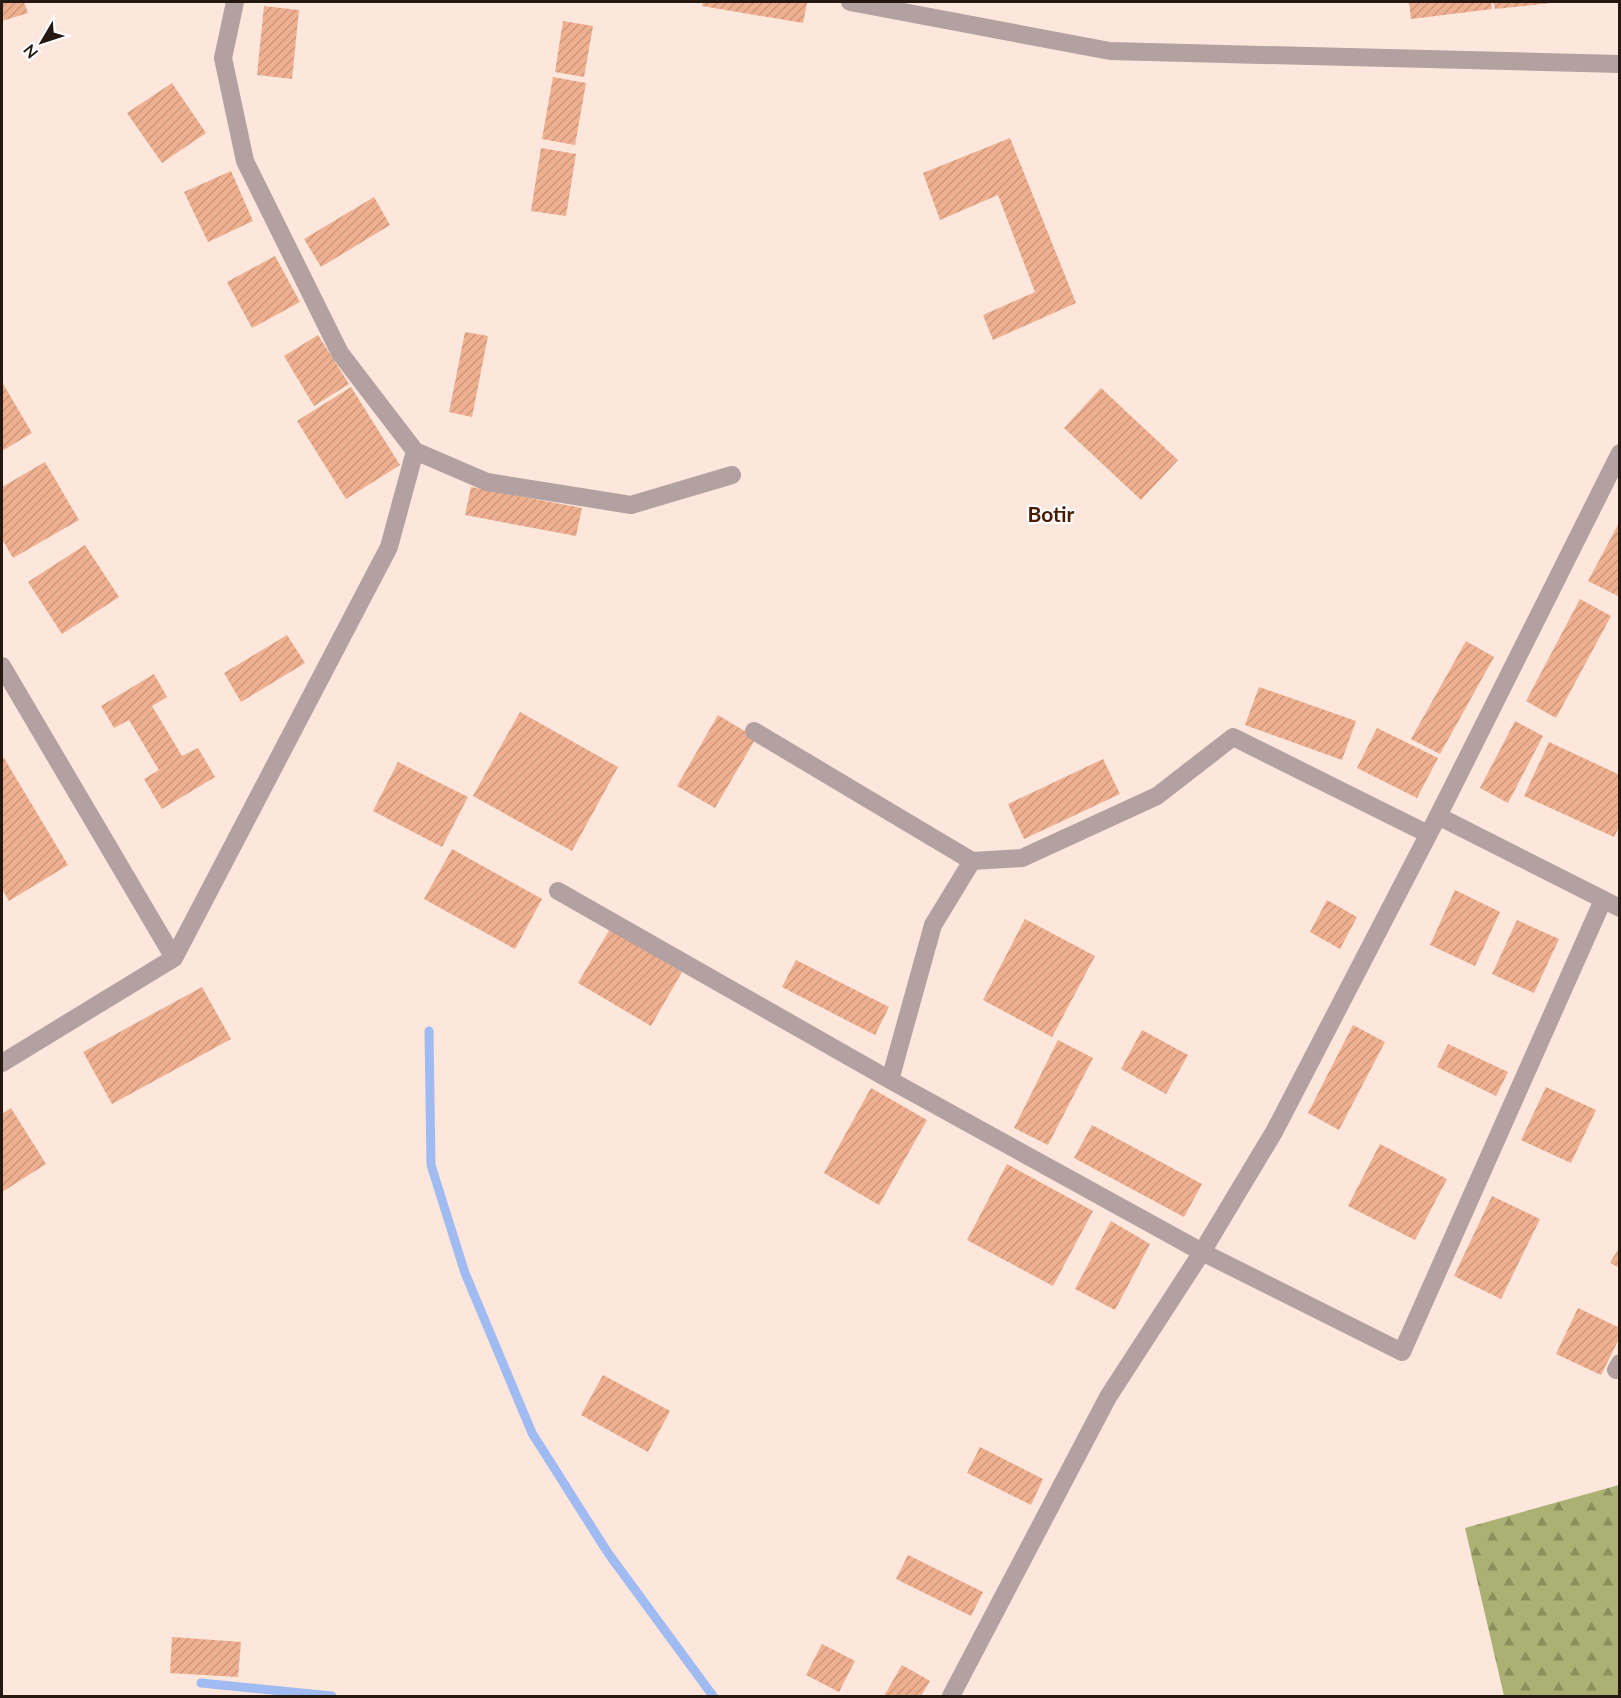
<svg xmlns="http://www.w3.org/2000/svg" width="1621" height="1698" font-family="Lato,sans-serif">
<defs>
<pattern id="forest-firs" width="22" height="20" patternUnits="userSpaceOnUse" patternTransform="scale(1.5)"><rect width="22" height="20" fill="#aab172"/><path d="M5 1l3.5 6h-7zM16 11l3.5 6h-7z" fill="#8a8f5c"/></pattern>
<pattern id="building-hatch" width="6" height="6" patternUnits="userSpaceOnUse" patternTransform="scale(1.5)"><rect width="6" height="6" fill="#eeb090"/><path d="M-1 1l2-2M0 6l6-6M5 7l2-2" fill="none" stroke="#cc977b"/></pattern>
</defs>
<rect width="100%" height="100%" fill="#fde6db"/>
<path fill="url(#forest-firs)" d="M1619,1485V1696H1504L1465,1528Z"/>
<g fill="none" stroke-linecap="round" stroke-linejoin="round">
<path stroke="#a0bbf2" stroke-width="9" d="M429,1031L431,1165L465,1273L532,1433L608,1553L713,1696
M201,1683L332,1696"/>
</g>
<path fill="url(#building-hatch)" d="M2,2H24L28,13L2,21Z
M703,2H801L807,3L803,23L702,6Z
M1409,2H1491L1492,9L1411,19Z
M1493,2H1551V3L1495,9Z
M264,6L299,10L292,79L257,75Z
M563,21L593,26L584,77L555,72Z
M553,77L586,83L575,145L542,139Z
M172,83L206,133L162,163L127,113Z
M1010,138L1076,303L993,340L983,315L1035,292L998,195L940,220L923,173Z
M541,148L576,154L566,216L531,211Z
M231,171L253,221L208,242L184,192Z
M374,197L390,225L321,267L304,239Z
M275,256L300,302L252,328L227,282Z
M465,332L488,336L472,417L449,412Z
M318,335L349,384L314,406L284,356Z
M2,382L32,433L2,451Z
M351,387L400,465L346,499L297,421Z
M1101,388L1178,460L1141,500L1064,428Z
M45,462L79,520L13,558L2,539V487Z
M471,487L582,508L576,536L465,515Z
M1620,521V597L1588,581Z
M85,545L119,597L62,634L28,582Z
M1580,599L1611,616L1556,718L1526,701Z
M287,635L305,663L241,702L224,673Z
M1466,641L1494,657L1440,754L1411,739Z
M154,674L167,697L152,706L182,756L198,748L215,777L162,809L144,779L159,770L129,720L114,728L101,706Z
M1259,687L1356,721L1342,760L1245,725Z
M520,712L618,767L572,851L473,796Z
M718,715L756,738L715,808L677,786Z
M1515,721L1543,736L1508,803L1480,788Z
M1377,728L1438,758L1417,798L1357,768Z
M1549,742L1620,775V825L1614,837L1524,796Z
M4,758L68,865L9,901L2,889V760Z
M1103,759L1120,794L1024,839L1008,804Z
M398,762L468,797L442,847L373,811Z
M452,849L542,899L515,949L424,899Z
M1455,890L1500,912L1475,966L1430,945Z
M1327,900L1357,917L1340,949L1310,932Z
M1025,919L1095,956L1052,1037L983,1000Z
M1517,920L1559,939L1534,993L1492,974Z
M610,929L682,972L651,1026L578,983Z
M796,960L889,1007L875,1035L782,987Z
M202,987L231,1039L112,1104L83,1052Z
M1353,1025L1385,1042L1339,1130L1308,1113Z
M1142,1030L1188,1055L1166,1094L1121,1069Z
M1058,1040L1093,1058L1048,1145L1014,1128Z
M1448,1044L1508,1072L1496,1096L1437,1067Z
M1546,1087L1596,1110L1571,1163L1521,1140Z
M871,1088L927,1120L879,1205L824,1173Z
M11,1108L46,1164L2,1192V1114Z
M1092,1125L1202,1184L1184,1217L1074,1158Z
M1380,1144L1447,1179L1415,1240L1348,1206Z
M1007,1164L1093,1211L1053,1286L967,1240Z
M1492,1196L1540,1219L1501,1299L1454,1276Z
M1111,1221L1150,1244L1115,1310L1075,1289Z
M1620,1246V1268L1610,1263Z
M1578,1308L1620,1328V1337L1601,1375L1556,1354Z
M603,1375L670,1411L648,1452L581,1415Z
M980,1447L1043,1479L1031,1505L967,1473Z
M908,1555L983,1592L971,1616L896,1579Z
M172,1637L241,1642L238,1677L170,1673Z
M822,1644L855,1661L839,1692L806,1675Z
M902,1665L930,1681L921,1696H884Z"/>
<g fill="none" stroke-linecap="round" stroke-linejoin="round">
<path stroke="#b3a0a0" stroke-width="18" d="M235,2L223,58L245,161L340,353L415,451L487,482L631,505L732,475
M850,2L1110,51L1620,64
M2,666L174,958
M754,731L972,861L1022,858L1157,796L1233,737L1428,834
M1438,816L1620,908
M558,891L890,1080L1202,1252L1402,1352L1603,900
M2,1063L174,958L389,547L415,451
M890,1080L933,925L972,861
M1616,1370L1620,1363
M951,1696L1108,1397L1202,1252L1274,1132L1438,816L1620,453"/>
</g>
<g text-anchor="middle" stroke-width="4.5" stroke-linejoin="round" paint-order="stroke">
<g font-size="21" font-weight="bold" fill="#491b00" stroke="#fff">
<text x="1051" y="522">Botir</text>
</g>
</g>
<rect width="1621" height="1698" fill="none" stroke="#251811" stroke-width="6"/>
<g transform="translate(42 42) rotate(231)" stroke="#ffffff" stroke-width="4.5" paint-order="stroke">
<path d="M0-4.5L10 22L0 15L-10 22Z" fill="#251811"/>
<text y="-9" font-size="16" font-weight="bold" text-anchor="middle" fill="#251811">N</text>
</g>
</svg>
